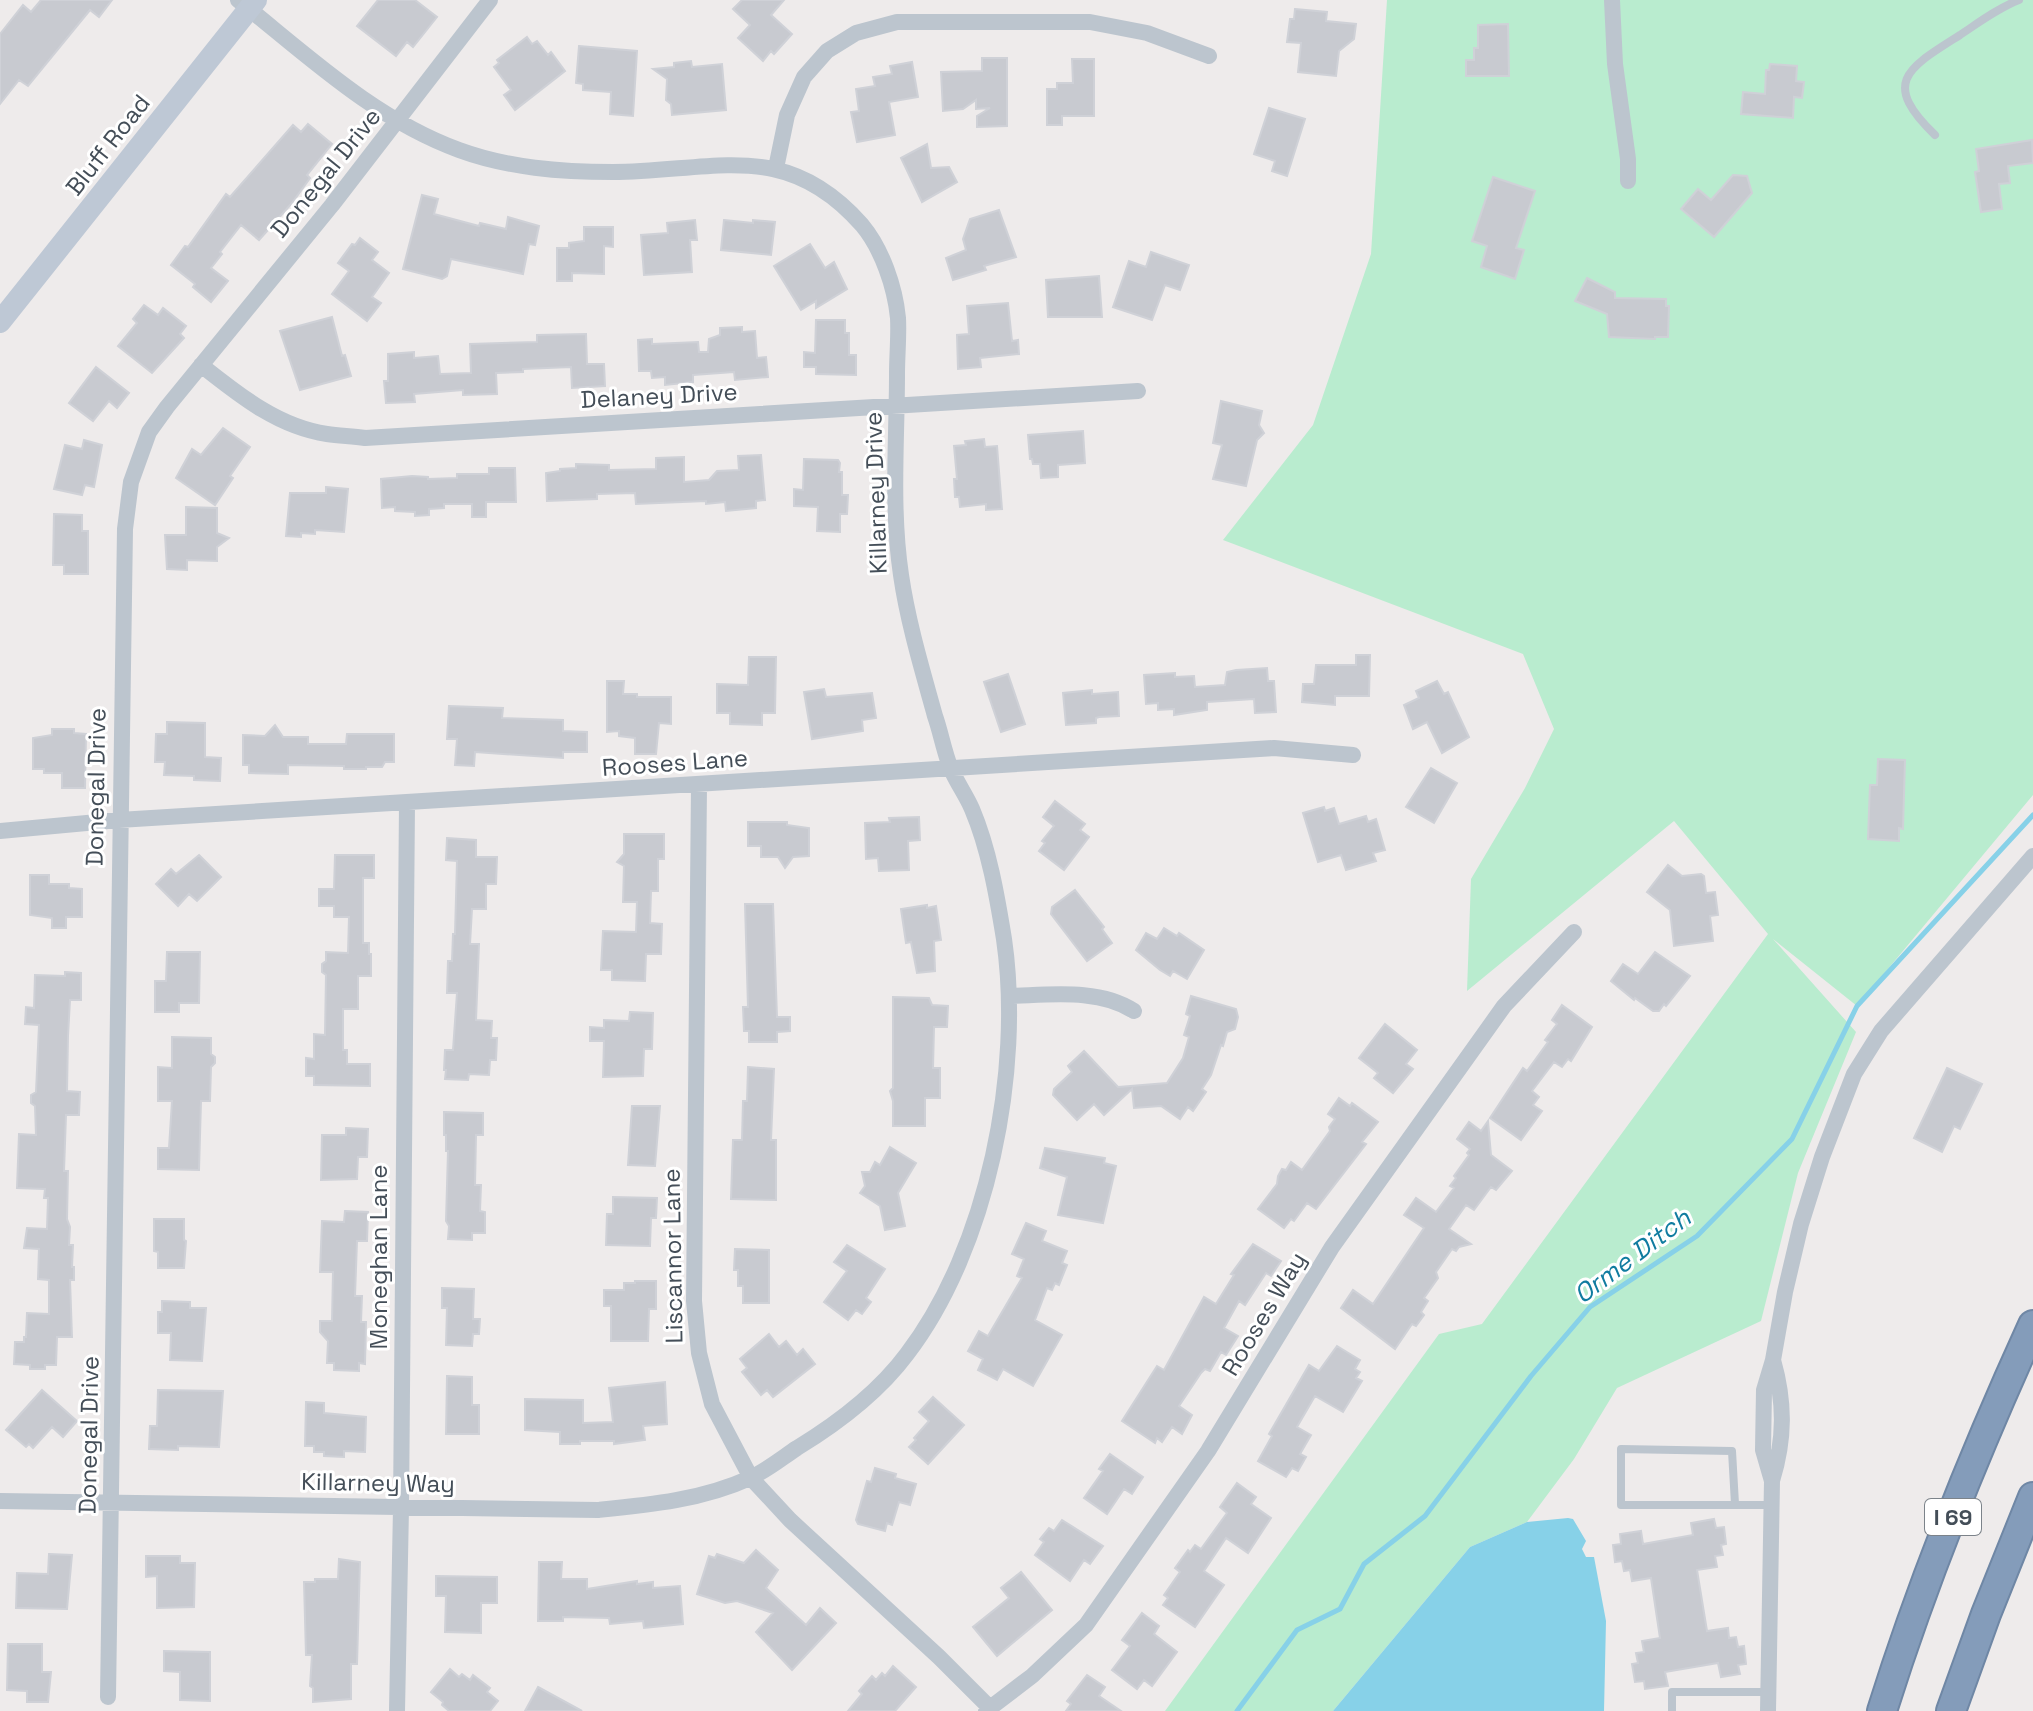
<svg xmlns="http://www.w3.org/2000/svg" width="2033" height="1711" font-family="'Space Grotesk',sans-serif">
<rect width="100%" height="100%" fill="#eeebeb"/>
<path fill="#b9eccf" d="M1387,0H2033V795L1857,1006L1773,939L1856,1032L1798,1173L1761,1321L1617,1388L1574,1459L1527,1522L1470,1547L1333,1711H1165L1439,1334L1482,1324L1768,934L1674,821L1467,991L1471,879L1525,788L1554,729L1523,654L1223,540L1313,425L1371,254Z"/>
<path fill="#87d1e8" d="M1568,1518L1573,1519L1586,1541L1582,1549L1586,1557H1594L1606,1621L1604,1711H1333L1470,1547L1527,1522Z"/>
<g fill="none" stroke-linecap="round" stroke-linejoin="round">
<path stroke="#87d1e8" stroke-width="5" d="M1237,1711L1297,1630L1340,1609L1364,1564L1425,1516L1531,1376L1590,1307L1697,1236L1792,1139L1857,1006L2033,815"/>
</g>
<path fill="#c8cad0" stroke="#cfd1d7" stroke-width="2" d="M41,0H112L99,17L90,10L28,86L19,80L0,104V34L23,5L31,12Z
M378,0H415L437,17L413,47L407,42L396,56L357,26Z
M742,0H784L771,15L792,34L774,54L771,51L763,61L738,38L750,25L733,9Z
M1295,9L1327,12L1326,21L1356,24L1354,39L1339,51L1336,76L1298,72L1301,43L1287,42L1290,19H1294Z
M1508,24L1509,76H1466V60H1474V48H1478V25Z
M527,37L532,44L537,41L548,55L551,52L565,71L515,110L504,95L511,90L494,67L499,63L497,60Z
M579,46L637,51L633,116L610,114L611,92L583,90V84L576,83Z
M982,58H1007V126L977,127V116L990,108L976,109V100L963,109L943,111L941,72L982,71Z
M1072,59H1094V116H1062V125H1047V89H1057V83H1073Z
M691,61L692,67L722,64L726,110L672,115L671,104L666,100L667,79L653,69L674,67V63Z
M912,62L918,97L889,102L895,135L857,142L851,112L859,111L856,89L875,86L873,77L892,74L890,66Z
M1770,64L1797,66L1796,81L1804,82L1802,98L1794,97L1793,118L1741,114L1743,92L1765,94L1766,70H1769Z
M1269,108L1305,119L1287,176L1272,171L1275,161L1254,154Z
M308,124L332,144L307,175L310,178L292,203L259,240L241,225L220,252L222,254L211,268L228,281L211,302L193,287L195,284L171,265L185,246L188,247L226,194L230,197L293,125L301,132Z
M2032,140L2033,163L2008,166L2010,183L1999,184L2002,209L1981,212L1975,172L1979,171L1976,149Z
M927,144L931,168L949,167L957,182L922,202L901,158Z
M1733,175L1747,176L1752,193L1714,237L1681,209L1698,189L1711,200Z
M1493,177L1535,191L1516,248L1524,250L1515,279L1481,267L1487,246L1472,241Z
M422,195L438,199L434,214L479,226L480,223L506,229L508,217L539,226L535,245L529,244L523,274L451,259L447,276L442,279L403,269Z
M999,210L1016,257L984,266L986,270L953,280L946,258L966,250L963,239L970,219Z
M695,220L697,240H690L692,272L644,275L641,235L668,233L667,223Z
M724,220L753,223V220L775,222L771,255L721,250Z
M584,227H613V247L604,246V274L572,273V281H557V248H569V243L584,241Z
M360,238L378,252L372,260L389,273L372,297L381,303L367,321L332,294L349,271L338,263L352,244L355,245Z
M810,244L825,268L834,262L847,289L816,308V301L801,310L774,266Z
M1151,252L1189,265L1180,290L1165,285L1152,320L1113,307L1129,261L1146,267Z
M1099,276L1102,317H1048L1046,280Z
M1587,278L1615,292V298L1666,299V306H1669L1668,337H1655V339L1609,337L1607,314L1575,301Z
M1008,303L1012,341L1018,340L1019,354L980,358L981,367L958,369L957,335L969,334L967,306Z
M144,305L158,315L163,308L186,326L180,334L184,338L152,373L118,346L137,323L133,319Z
M332,317L342,356L345,355L351,376L300,390L280,331Z
M816,320H845V333H849V355H856V375L816,374V367H804V352L815,353Z
M742,327V332L755,331L757,358L766,357L768,377L735,380L734,372L693,375V382L665,385V377L652,378L651,371H639L638,340L652,339V344L698,342L699,352H708L709,339L720,335V328Z
M586,334L587,364H604L605,386L572,388L571,367L523,369V372L496,373L497,394L463,395V390L414,394L415,402L386,403L384,381H388V354L414,352V358L438,356L440,374L471,373L470,344L537,342V335Z
M96,367L129,393L117,408L109,401L93,421L69,403Z
M1221,401L1262,411L1259,425L1264,433L1257,440L1246,486L1213,479L1222,445L1213,443Z
M223,428L250,447L230,476L233,478L215,505L176,478L192,449L201,455Z
M1083,431L1085,463L1058,465V477L1041,478L1040,464H1033L1032,459H1030L1028,435Z
M984,439L985,447L997,446L1002,509L986,510V504L960,507L959,497H955L954,479H957L954,446L966,445L965,441Z
M84,440L102,445L94,487L85,485L82,495L54,489L65,445L82,449Z
M761,455L765,500L756,501V508L726,511L725,502L706,504V501L636,504L635,493L597,494V499L547,501L546,473L560,471V469L576,468V464L609,465V470L656,469V458L684,457V482L709,480L717,471L739,470L738,456Z
M804,459L838,460L840,463L839,472H842V495H848L847,514H840V532L817,531L818,507L794,506V489L803,490Z
M489,468H515L516,502H486V517H472V504H444V508L429,509V515L415,516V512L395,511V507L382,508L381,479L412,476L428,477V479L457,478V474H489Z
M326,487L348,489L344,532L315,530V534L301,533V537L286,536L290,493H326Z
M186,507L217,508V533L229,538L217,547V561L187,560V570L167,569L165,535H186Z
M54,514L82,515V531H88V574H64V565H53Z
M1356,655H1370L1369,696H1335V705L1302,702L1303,684H1314L1316,665H1356Z
M749,657H776L775,713H762V725L730,724V713H717V684L748,685Z
M1267,668L1268,681H1274L1276,712L1255,713L1254,699L1207,702V710L1174,715V709L1158,710V703L1146,704L1144,675L1175,673V677L1194,676L1195,687L1225,685L1227,672L1236,670Z
M1008,674L1025,724L1001,732L984,682Z
M607,681H624L623,694H637V697H671V724L659,723L656,754H635V738L619,736V731L607,732Z
M1437,681L1444,694L1448,692L1469,737L1442,753L1427,722L1413,729L1404,705L1419,698L1416,691Z
M824,689L826,697L872,693L876,718L862,720L863,731L812,739L804,692Z
M1092,690V694L1118,692L1119,716L1099,717L1096,718V723L1066,725L1063,693Z
M449,706L503,708L502,718L563,720V731L587,732V752H563V758L475,752L474,766L455,765L457,739H447Z
M167,722L205,723V757L221,758L220,781L194,780V776L164,775L165,762H155L156,734H167Z
M275,725L283,737H308V744H346L347,734H394V762H385L382,767H366V769H344V766L288,765V774L249,773V765H243V735L265,736Z
M52,729H74V733L86,734L85,788H62V773H44V769H33V738L52,735Z
M1878,759L1905,760L1903,829L1899,828V841L1868,839L1870,785H1877Z
M1431,768L1457,783L1434,823L1406,807Z
M1055,801L1085,824L1080,830L1089,837L1064,870L1039,851L1045,843L1042,841L1054,826L1043,817Z
M1324,807L1325,811L1334,808L1339,824L1366,816L1368,822L1376,819L1385,850L1373,853L1376,861L1346,870L1341,855L1318,862L1303,813Z
M919,817L920,840L908,841L909,870L879,871L878,858L866,859L865,823L890,822L889,818Z
M748,822H787V825L809,828V856L793,857L785,868L778,857H761V846H748Z
M624,834H664V859H658V891H651L650,923L662,924L661,954H646L645,981L612,980V970H601L603,931L636,932L637,902H623L624,866L617,862L624,854Z
M447,838L476,840V857H497L496,884H486V909H472L470,944H479L476,1020L492,1021L491,1038H497L496,1060H490L489,1075L469,1074L468,1080L445,1079L446,1070H444L445,1050H453L457,993H447L448,961H452L453,934H455L457,861L446,860Z
M199,855L221,877L197,901L189,894L178,906L156,884L171,869L176,874Z
M335,855H374V878H363V943H369V954H371V976H358V1009H343V1050H347V1064H370V1086L314,1085V1076H306V1058L314,1059V1034L325,1035L326,975L322,972V964L326,961V952L348,953L349,917H334V906H319V889H334Z
M1668,865L1682,876L1701,874L1704,876L1706,893L1715,892L1718,915L1710,916L1713,941L1674,946L1670,910L1647,892Z
M30,875H49V884H69V888L82,889V917H66V928H52V918L30,915Z
M1075,890L1104,927L1102,929L1112,943L1087,961L1051,914L1052,907Z
M745,904H773L777,1017H790V1031L777,1032V1042H749V1031H744L743,1007H748Z
M927,905V908L936,906L941,940L934,941L935,971L917,973L911,942L906,943L901,909Z
M1164,928L1177,936L1179,933L1204,950L1187,979L1173,971L1170,976L1160,970L1136,950L1146,933L1157,939Z
M167,952H200L199,1003H179V1012H155V981H166Z
M1655,952L1690,976L1666,1006L1664,1004L1659,1011H1653L1635,998L1634,1000L1611,981L1623,964L1638,974Z
M65,972L81,973V1000H70L68,1036L67,1091L80,1092L79,1115H66L64,1171H68L67,1219L70,1227L69,1245H73L72,1267H74V1280H70L72,1337H57L56,1365H45V1369H30V1365L14,1364L15,1342H24V1337H26L27,1313L49,1314V1280L38,1279L39,1249L24,1248L27,1228L47,1229L48,1198H44L45,1189L17,1188L19,1134L36,1135L35,1106L31,1103V1095L36,1092L39,1025L25,1024L26,1007L34,1008L35,975L65,976Z
M1191,996L1236,1009L1238,1017L1235,1029L1227,1032L1223,1046L1221,1045L1211,1075L1202,1089L1206,1092L1193,1111L1188,1107L1180,1119L1161,1106L1134,1108L1132,1089L1104,1115L1094,1104L1077,1120L1053,1095L1054,1089L1072,1072L1068,1066L1084,1051L1118,1087L1167,1083L1183,1058L1189,1037L1184,1035L1190,1016L1186,1014Z
M893,997L929,998L932,1005L948,1006L947,1027H934L933,1068H940V1098H925V1126H893V1101L890,1091L893,1088Z
M1562,1005L1592,1027L1571,1061L1568,1059L1562,1067L1554,1062L1532,1091L1539,1097L1533,1105L1542,1111L1521,1140L1490,1118L1523,1068L1527,1071L1548,1042L1545,1040L1557,1024L1552,1020Z
M630,1012L653,1013L652,1049H644L643,1076L603,1077L604,1041H590V1027L604,1028V1020L629,1021Z
M1385,1024L1417,1050L1406,1064L1413,1069L1393,1093L1374,1078L1378,1073L1359,1058Z
M172,1037L211,1038V1054L215,1057V1063L211,1067L210,1101H201L199,1170L158,1169V1148H169L172,1101H158V1067L172,1068Z
M748,1067L774,1069L771,1140H776V1200L731,1199L733,1140H742L743,1101H747Z
M1947,1068L1982,1084L1960,1129L1954,1126L1942,1152L1914,1138Z
M1339,1098L1350,1106L1352,1103L1378,1122L1362,1142L1366,1144L1316,1209L1307,1203L1294,1221L1291,1219L1284,1228L1258,1209L1277,1184L1278,1176L1282,1169L1286,1170L1291,1162L1302,1170L1330,1131L1329,1127L1335,1119L1328,1114Z
M632,1106H660L655,1166L628,1165Z
M444,1112L483,1113V1135H476L475,1185H481L480,1211L485,1212V1233H472V1240L448,1239L449,1226L446,1221L448,1151H446V1135H444Z
M1488,1121L1491,1155L1512,1171L1496,1190L1491,1187L1474,1210L1466,1205L1449,1229L1471,1244L1459,1247L1456,1251L1452,1249L1436,1272L1438,1278L1424,1298L1428,1301L1421,1312L1424,1315L1416,1326L1412,1324L1395,1349L1341,1308L1353,1290L1373,1304L1424,1228L1404,1215L1416,1198L1436,1212L1454,1188L1450,1186L1456,1178L1454,1176L1469,1155L1467,1153L1470,1149L1457,1139L1469,1122L1481,1131Z
M346,1128L368,1129L367,1157H358L357,1179L321,1180L322,1135H346Z
M890,1147L916,1163L898,1193L905,1226L885,1230L880,1206L860,1193L865,1186L862,1172H870L875,1162L880,1165Z
M1045,1148L1105,1158L1104,1163L1116,1166L1103,1223L1058,1215L1067,1177L1040,1168Z
M613,1197L657,1198L656,1218H651L650,1246L606,1245L607,1214H613Z
M345,1211L368,1212L367,1241H357L355,1296H362L361,1322H366L365,1364L359,1363V1371L334,1370V1363H327L328,1341L320,1332V1321H332L333,1272H320L322,1221L344,1222Z
M154,1219H184V1240L186,1241L184,1268H158V1252L154,1251Z
M1026,1223L1046,1231L1042,1241L1067,1251L1062,1263L1067,1265L1059,1285L1055,1283L1052,1290L1047,1288L1035,1320L1062,1335L1033,1386L1003,1369L997,1380L978,1370L983,1359L968,1351L979,1331L988,1336L1022,1278L1017,1276L1024,1259L1012,1254Z
M1253,1244L1281,1261L1271,1276L1266,1273L1245,1305L1239,1301L1224,1328L1238,1336L1226,1355L1221,1352L1210,1371L1205,1369L1201,1373L1179,1406L1192,1415L1182,1434L1172,1427L1162,1442L1157,1438L1155,1443L1122,1421L1157,1366L1164,1370L1204,1297L1216,1304L1234,1275L1231,1274Z
M847,1245L885,1269L866,1298L871,1302L862,1314L856,1310L848,1320L824,1302L847,1271L834,1262Z
M735,1249L769,1250V1303H743V1286H738V1270H734Z
M635,1281H656V1309H649L648,1341H611V1306H604V1290H624V1283H635Z
M442,1288L474,1289L473,1319H480L479,1334H473L472,1346L446,1345L447,1308H442Z
M162,1301L190,1302V1308H206L202,1361L170,1360L171,1333H158V1312H162Z
M769,1334L779,1347L786,1341L797,1355L803,1349L815,1364L773,1397L767,1390L761,1395L742,1372L747,1368L740,1359Z
M1337,1346L1360,1360L1355,1369L1360,1372L1356,1378L1362,1381L1343,1412L1315,1396L1297,1427L1311,1435L1300,1454L1306,1457L1298,1471L1292,1468L1286,1477L1258,1461L1272,1436L1269,1434L1309,1365L1319,1371Z
M447,1376L472,1377V1405H479V1434H446Z
M665,1382L667,1424L643,1426L645,1440L614,1444V1441H580V1444H560V1432L525,1430V1399L583,1400V1423L613,1422L609,1388Z
M42,1390L77,1421L63,1437L52,1427L33,1448L29,1444L26,1447L6,1430Z
M158,1390L223,1391L219,1447L178,1446V1450L149,1449L150,1426H157Z
M933,1397L964,1425L928,1464L909,1447L916,1440L914,1438L929,1421L919,1412Z
M306,1402L324,1403V1413L366,1417L365,1452L344,1451V1457L324,1456V1452H314V1446H305Z
M1110,1454L1143,1477L1132,1494L1124,1489L1107,1514L1084,1498L1103,1471L1099,1469Z
M875,1468L896,1474L895,1478L916,1484L910,1505L899,1502L892,1525L887,1523L885,1531L858,1524L856,1520L867,1481L871,1482Z
M1237,1483L1256,1497L1251,1504L1271,1518L1248,1553L1226,1538L1204,1571L1224,1585L1195,1627L1163,1605L1168,1598L1164,1595L1180,1572L1175,1568L1188,1550L1190,1552L1195,1545L1201,1549L1227,1513L1220,1507Z
M1714,1519L1716,1528L1724,1527L1726,1544L1721,1545L1723,1555L1715,1556L1717,1567L1697,1570L1707,1631L1728,1628L1729,1638L1736,1637L1738,1647L1744,1646L1746,1664L1738,1665L1740,1674L1721,1677L1718,1663L1665,1672L1668,1686L1645,1689L1644,1681L1635,1682L1632,1664L1638,1663L1636,1653L1644,1652L1642,1641L1660,1638L1651,1578L1632,1581L1630,1570L1624,1571L1622,1561L1615,1562L1613,1545L1621,1544L1620,1534L1641,1531L1643,1544L1693,1535L1691,1523Z
M1062,1520L1103,1546L1090,1564L1084,1560L1070,1581L1035,1555L1044,1542L1040,1539L1049,1528L1054,1531Z
M756,1550L778,1570L766,1588L782,1603L806,1625L820,1608L836,1623L792,1670L756,1632L773,1613L737,1601L725,1603L697,1594L709,1556L715,1558L717,1554L744,1563Z
M49,1554L72,1555L67,1609L16,1608L17,1573L48,1574Z
M146,1556H180V1563H195L194,1607L157,1608V1576L146,1577Z
M339,1559L360,1562L357,1664H351V1699L313,1702V1688L310,1686L312,1655H306L304,1582H315V1579H338Z
M539,1562H562L561,1579H587V1589L637,1581V1584L653,1582V1588L680,1586L683,1624L644,1628L643,1621L610,1624L609,1618L563,1617V1621H538Z
M1021,1572L1052,1610L997,1656L973,1627L1009,1598L1001,1588Z
M436,1576L497,1577V1603H481V1633L445,1632L446,1596H436Z
M1142,1613L1159,1626L1154,1634L1177,1652L1152,1686L1144,1680L1137,1689L1112,1670L1130,1646L1122,1640Z
M8,1644H42V1672H51L48,1702H27V1691L7,1690Z
M164,1651L210,1652V1701L180,1700V1672L164,1671Z
M893,1666L916,1687L895,1711H848L862,1694L859,1691L872,1676L876,1680L882,1673L885,1676Z
M450,1669L459,1677L462,1674L470,1680L473,1675L490,1688L487,1692L498,1701L490,1711H449L442,1705L443,1702L431,1692Z
M1087,1675L1105,1687L1099,1696L1121,1711H1066L1071,1704L1067,1701Z
M538,1687L582,1711H525Z"/>
<g fill="none" stroke-linecap="round" stroke-linejoin="round">
<g stroke="#6f87a5" stroke-width="32">
<path id="highway" d="M1882,1711C1923,1580 1976,1450 2033,1325
M1951,1711L1986,1614L2033,1497"/>
</g>
<path stroke="#bcc5ce" stroke-width="8" d="M1935,135C1880,82 1908,68 1960,35C1978,23 1998,8 2019,0
M1735,1504L1732,1451L1621,1449V1505H1771
M1672,1711V1692H1768"/>
<path stroke="#bcc5ce" stroke-width="16" d="M1612,0L1615,64L1628,159V181
M776,168L787,115L804,77L827,51L856,33L897,22H1090L1147,33L1209,56
M201,365C239,395 278,427 327,434C340,436 352,436 365,438L1138,391
M699,786L694,1301L699,1353L712,1404L751,1478L790,1520L939,1657L990,1708
M0,831L119,820L1274,748L1353,755
M1009,996C1049,995 1099,988 1134,1011
M1772,1481L1763,1450L1764,1390L1773,1360L1785,1292L1801,1224L1822,1157L1854,1074L1881,1031L2033,856
M0,1501L598,1510C649,1505 702,1500 750,1478C766,1471 782,1458 797,1448C838,1423 878,1393 907,1354C988,1248 1023,1070 1004,939C997,896 989,849 972,809C966,795 957,783 951,769C944,752 941,733 935,716C922,669 908,623 901,575C891,508 897,440 897,374C897,355 899,336 898,318C895,287 882,249 862,225C785,137 712,172 613,172C561,172 508,168 459,150C374,119 307,55 238,0
M108,1697L125,529L131,482L149,432L167,407L332,205L490,0
M397,1711L401,1508L407,803
M986,1711L1032,1676L1086,1625L1208,1451L1332,1247L1504,1006L1574,932
M1768,1711L1772,1481C1785,1439 1785,1402 1773,1360"/>
<path stroke="#bec8d5" stroke-width="22" d="M0,322L256,0"/>
<use href="#highway" stroke="#849cba" stroke-width="28"/>
</g>
<g text-anchor="middle" stroke-width="6" stroke-linejoin="round" paint-order="stroke">
<rect fill="#fff" stroke="#7c838a" stroke-width="2" x="1925" y="1499" width="56" height="36" rx="6"/>
<g font-size="22" font-weight="bold" fill="#444e58">
<text x="1953" y="1525">I 69</text>
</g>
<g font-size="24" fill="#444e58" stroke="#fff">
<text transform="translate(108 145) rotate(-52)" y="8">Bluff Road</text>
<text transform="translate(326 173) rotate(-51)" y="8">Donegal Drive</text>
<text transform="translate(659 396) rotate(-3)" y="8">Delaney Drive</text>
<text transform="translate(876 493) rotate(-92)" y="8">Killarney Drive</text>
<text transform="translate(675 763) rotate(-4)" y="8">Rooses Lane</text>
<text transform="translate(96 787) rotate(-89)" y="8">Donegal Drive</text>
<text transform="translate(673 1256) rotate(-91)" y="8">Liscannor Lane</text>
<text transform="translate(379 1257) rotate(-90)" y="8">Moneghan Lane</text>
<text transform="translate(1264 1314) rotate(-59)" y="8">Rooses Way</text>
<text transform="translate(89 1435) rotate(-89)" y="8">Donegal Drive</text>
<text transform="translate(378 1483) rotate(1)" y="8">Killarney Way</text>
</g>
<g font-size="26" font-style="italic" fill="#107ca0" stroke="#fff">
<text transform="translate(1632 1256) rotate(-37)" y="9">Orme Ditch</text>
</g>
</g>
</svg>
